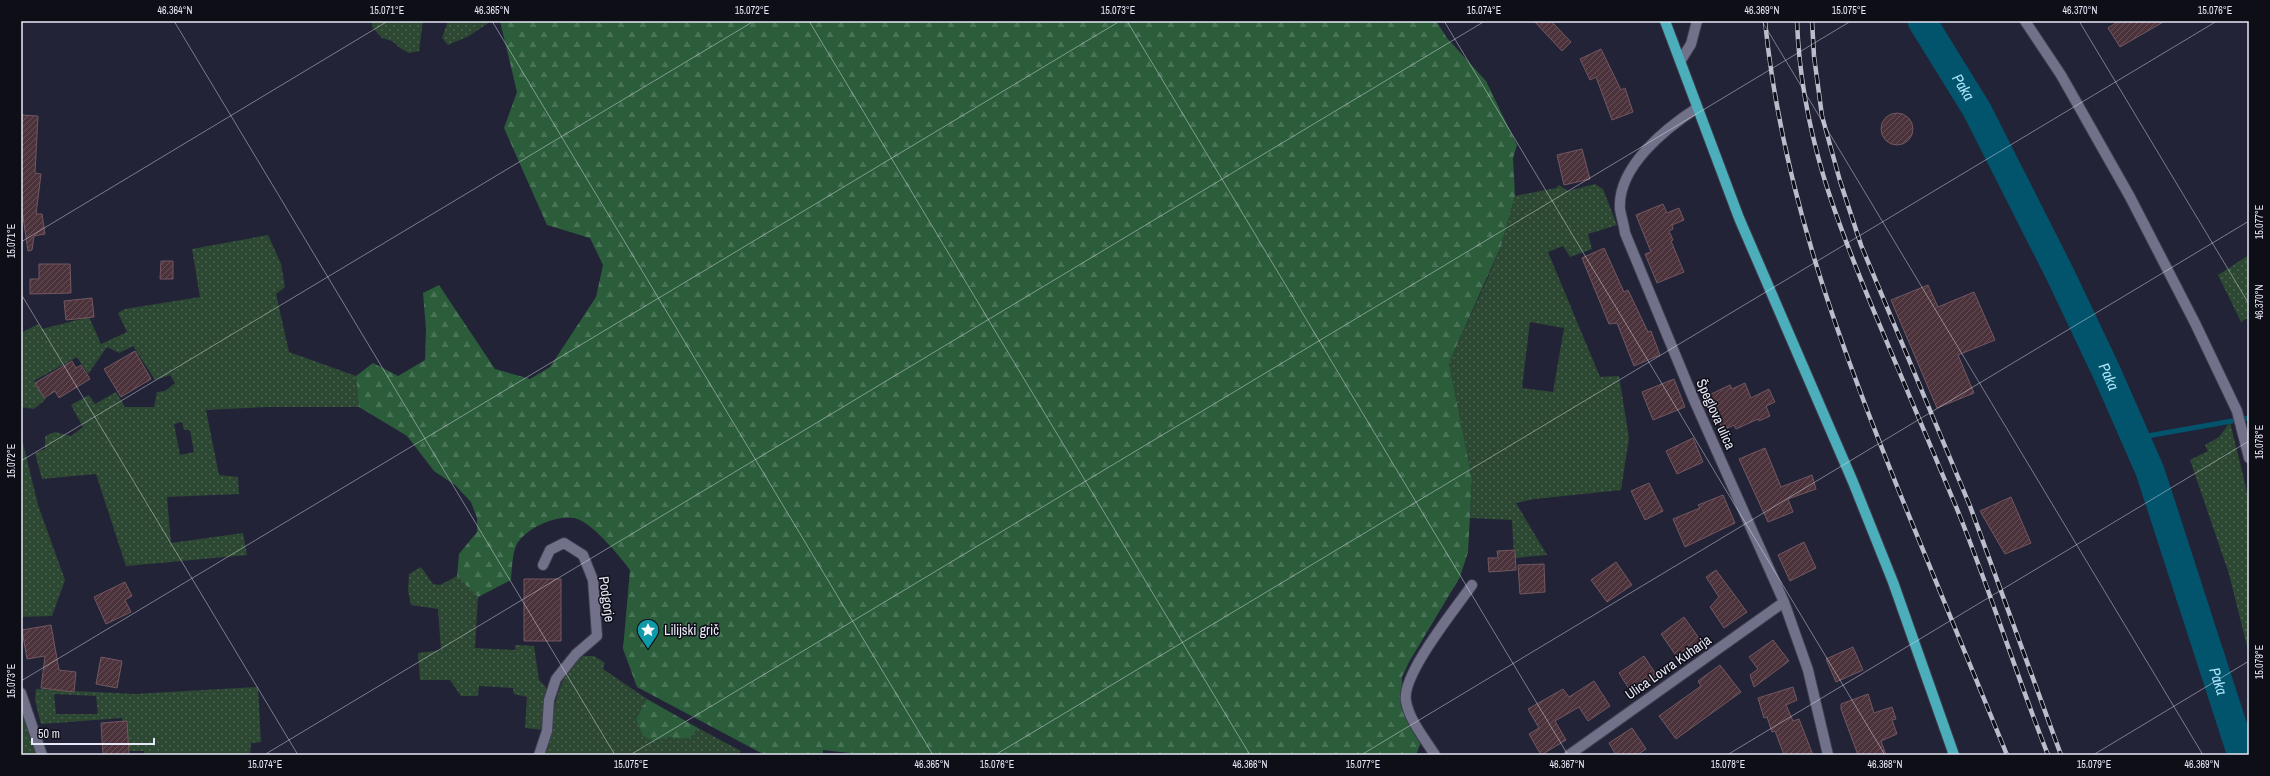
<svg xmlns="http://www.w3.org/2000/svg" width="2270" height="776" font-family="'Archivo Narrow',sans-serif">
<defs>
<pattern id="grass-dots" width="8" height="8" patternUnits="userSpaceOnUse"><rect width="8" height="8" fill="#2c4833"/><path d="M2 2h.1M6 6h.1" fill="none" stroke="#4b6251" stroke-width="1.8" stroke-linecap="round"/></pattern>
<pattern id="forest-firs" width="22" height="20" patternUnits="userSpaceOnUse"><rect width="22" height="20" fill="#2b5d3b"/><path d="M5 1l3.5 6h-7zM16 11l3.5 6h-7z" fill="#4a7458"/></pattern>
<pattern id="building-hatch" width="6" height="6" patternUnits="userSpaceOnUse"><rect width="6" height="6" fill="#4c333b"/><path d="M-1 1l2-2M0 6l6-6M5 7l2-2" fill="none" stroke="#665158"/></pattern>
</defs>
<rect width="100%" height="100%" fill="#232338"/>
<path fill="url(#grass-dots)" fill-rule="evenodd" d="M372,21H423L419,51L409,53L400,48L392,41L382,38L372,27Z
M448,21H491L469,36L448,45L442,38Z
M1595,184L1603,189L1617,225L1588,234L1592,249L1570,257L1563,246L1548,252L1600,377L1619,376L1629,438L1621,490L1535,499L1516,503L1547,555L1514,558L1512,520L1470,518L1472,479L1449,363L1489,275L1501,246L1515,196L1556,188L1559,185L1568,191ZM1530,322L1564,328L1553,392L1522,388Z
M268,235L281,264L285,287L276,294L289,352L356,376L359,407H265L206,410L219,475L238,477L239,494L167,497L171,543L243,533L247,555L126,566L96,474L42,479L35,453L45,449V436L55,432L71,436L83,427L71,405L89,395L95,404L116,392L125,407H154L157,392L165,391L175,383L170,375L155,380L133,346L119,353L107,347L88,374L77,357L34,381L46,399L34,409L21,407V333L38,324L42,329L89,317L101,344L127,332L118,313L125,309L200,297L192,249ZM182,422L184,430H190L194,452L180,455L174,424Z
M2249,255V317L2241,322L2218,275Z
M2230,422L2249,500V654L2229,574L2190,460L2208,451L2205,445L2219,437Z
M21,435L38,505L65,580L52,616L21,617Z
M421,567L433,584L440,585L457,576L478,597L475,648L515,650V645L534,646L539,680L546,687L544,730L525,728L527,697L514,694L513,688L479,686L478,696H461L450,680H420L418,653L441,650L438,609L411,605L408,591L409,574Z
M583,656H594L605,663L603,669L647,699L636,719L654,741L668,737L679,739L690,738L698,728L741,751L738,755H545C554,721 552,679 583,656Z
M258,687L261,742L251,743L250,755H144V751H123L122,718L41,724L35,700L36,689L135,694ZM54,694L96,696L98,714H56Z
M21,704L39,755H21Z"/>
<path fill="url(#forest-firs)" d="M500,21H1436L1447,38L1486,81L1517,145L1513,158L1515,196L1501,246L1449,363L1472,479L1468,552L1460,577L1409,662L1402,677L1401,703L1421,742L1416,755H867L823,750V755H765L637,687L623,649L630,570C619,555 596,528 580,520C562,511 524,528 516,546C512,555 512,570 511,580L478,597L457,576L459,554L477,532V518L471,502L455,485L434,471L407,436L359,407L356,376L373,363L398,376L425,360L426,329L423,293L439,285L495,369L530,379L550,367L596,297L603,265L590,238L547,225L504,128L517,92Z
M647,699L698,728L690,738L679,739L668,737L654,741L643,736L636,719Z"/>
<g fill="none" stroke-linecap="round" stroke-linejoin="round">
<path stroke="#02546c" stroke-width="5" d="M2136,438L2249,418"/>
<path stroke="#02546c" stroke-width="29" id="s1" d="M1922,21L1977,110L2061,276L2107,373L2150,471L2242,755"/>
</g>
<path fill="url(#building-hatch)" stroke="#725760" d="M1534,21H1551L1571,42L1562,51Z
M2119,21H2165L2120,47L2108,28Z
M1601,49L1621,90L1625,88L1633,112L1612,120L1596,77L1590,80L1580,59Z
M1881 129a16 16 0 1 1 32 0a16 16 0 1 1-32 0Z
M21,115L38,116L35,173L41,174L36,214H42L45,234L34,236L32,250L28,251L21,203Z
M1582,149L1590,179L1564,185L1557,155Z
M1663,204L1667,213L1679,208L1684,220L1672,225L1673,229L1669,231L1673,240L1671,241L1684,272L1657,283L1645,254L1651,252L1636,215Z
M1604,248L1624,292L1628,290L1648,332L1651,331L1660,355L1634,366L1617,323L1609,324L1582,258Z
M161,261H173V279H160Z
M39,264H70L71,293L30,294V279H39Z
M1928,285L1938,307L1974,292L1995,340L1958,355L1974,393L1937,408L1891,300Z
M92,298L94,317L66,320L64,301Z
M135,351L151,379L121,397L104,369Z
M72,361L76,368L81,365L90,379L59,398L55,391L44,398L35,383Z
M1674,379L1685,407L1653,420L1642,392Z
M1745,383L1751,398L1769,389L1775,402L1766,406L1770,416L1759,421L1758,419L1736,429L1734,425L1723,430L1718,419L1713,421L1703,398L1730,385L1732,389Z
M1693,438L1703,462L1677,474L1666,451Z
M1765,448L1781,487L1812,475L1816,489L1788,499L1793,512L1768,522L1739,459Z
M1649,483L1663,511L1645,520L1631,491Z
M1723,495L1735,523L1685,547L1673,519L1700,508L1698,505Z
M2011,497L2031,543L2005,554L1980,511Z
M1804,542L1816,568L1790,581L1778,555Z
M1515,550L1516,570L1489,572L1488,558H1498L1497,551Z
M1616,562L1632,585L1607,602L1591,580Z
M1544,564L1545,592L1520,594L1518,565Z
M1716,570L1747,612L1724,628L1710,607L1719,597L1706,577Z
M524,579H561V641H524Z
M125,582L132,596L125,600L131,612L106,624L94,597Z
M1684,617L1703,644L1679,660L1661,634Z
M51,625L59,670L76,672L74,692L41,688L45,656L27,659L22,630Z
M1773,640L1789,661L1754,687L1750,675L1758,669L1749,657Z
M1853,647L1863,670L1836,682L1826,659Z
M1644,656L1657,676L1631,692L1619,673Z
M101,657L122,661L117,688L96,684Z
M1720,665L1741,692L1676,739L1659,716L1701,686L1698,681Z
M1594,681L1610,706L1588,721L1579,707L1555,721L1566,740L1541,755L1529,734L1539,728L1528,709L1563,689L1569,697Z
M1793,687L1797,700L1786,705L1793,721L1799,719L1813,755H1784L1775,731L1772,732L1767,717L1764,718L1758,698Z
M1868,694L1874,713L1892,707L1896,719L1892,720L1897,734L1881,741L1886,755H1858L1841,709V704Z
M127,721L129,755H103L101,723Z
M1632,728L1646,749L1637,755H1616L1609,743Z"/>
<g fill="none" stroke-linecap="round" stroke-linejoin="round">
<g stroke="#3d3d4e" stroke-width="12">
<path id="minor" d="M2025,21L2061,75L2130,197L2195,323L2237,411L2249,458
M1681,60L1691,44L1697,21
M1697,108C1666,128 1617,167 1620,209C1621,216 1624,225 1625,233L1694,400L1784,602L1808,670L1828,755
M21,693L42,755
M539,755L547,731L549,700L556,679L576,654L597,636L593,580L583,555L564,543L550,550L543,565
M1435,755C1425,739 1409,720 1406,701C1401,675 1456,608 1472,585
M1569,755L1784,602"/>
</g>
<g stroke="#3d3d4e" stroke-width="12">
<path id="major" d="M1665,21L1739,218L1853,482L1893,582L1954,755"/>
</g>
<use href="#minor" stroke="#71728a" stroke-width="10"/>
<use href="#major" stroke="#4cadbb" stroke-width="10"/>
<g stroke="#bbbccc" stroke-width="4.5">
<path id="rail" d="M1765,21C1782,192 1841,348 1905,506C1939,589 1973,672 2007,755
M1797,21C1801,132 1836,221 1878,321C1904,384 1931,446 1957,509C1990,590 2016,674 2048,755
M1812,21L1814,56L1822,116L1840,181L1861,245L1970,506L2061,755"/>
</g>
<use href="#rail" stroke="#0e0e17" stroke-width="3" stroke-dasharray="9" stroke-linecap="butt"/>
</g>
<path fill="none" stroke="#e8e9f7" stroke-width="1" stroke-opacity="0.45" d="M174,21L615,755M492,21L933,755M809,21L1250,755M1127,21L1568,755M1444,21L1885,755M1762,21L2203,755M2079,21L2249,304M21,22L22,21M21,242L388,21M21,294L298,755M21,461L754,21M21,681L1120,21M264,755L1485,21M630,755L1851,21M995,755L2217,21M1361,755L2249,221M1727,755L2249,441M2093,755L2249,661"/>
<defs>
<g id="sight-pin" transform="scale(1.15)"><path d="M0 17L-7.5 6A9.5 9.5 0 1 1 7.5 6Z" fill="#0f9aa8" stroke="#0e0e17"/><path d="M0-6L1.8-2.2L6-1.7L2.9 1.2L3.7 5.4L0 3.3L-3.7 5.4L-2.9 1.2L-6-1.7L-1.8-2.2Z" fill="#fff"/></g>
</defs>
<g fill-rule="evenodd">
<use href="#sight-pin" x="648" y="630"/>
</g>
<g text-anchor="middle" stroke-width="3" stroke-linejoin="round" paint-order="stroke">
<g font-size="14" fill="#e8e9f7" stroke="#0e0e17">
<text transform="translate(1716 414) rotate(66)" y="5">Špeglova ulica</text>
<text transform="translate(607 599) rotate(82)" y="5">Podgorje</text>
<text transform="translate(1668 667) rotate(-35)" y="5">Ulica Lovra Kuharja</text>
</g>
<g font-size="14" fill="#e8e9f7" stroke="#0e0e17" text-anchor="start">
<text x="664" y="635">Lilijski grič</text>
</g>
<g font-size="15" font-style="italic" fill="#ace4fb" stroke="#0e0e17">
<text dy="5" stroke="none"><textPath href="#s1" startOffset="78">Paka</textPath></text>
<text dy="5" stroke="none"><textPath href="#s1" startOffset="402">Paka</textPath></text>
<text dy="5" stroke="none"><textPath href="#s1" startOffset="726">Paka</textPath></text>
</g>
</g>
<rect width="2270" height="776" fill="none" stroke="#0e0e17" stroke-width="44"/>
<path d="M32 738v6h122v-6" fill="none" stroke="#e8e9f7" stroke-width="2"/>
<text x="38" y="738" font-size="12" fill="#e8e9f7" stroke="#0e0e17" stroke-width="3" paint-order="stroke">50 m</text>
<rect x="22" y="22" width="2226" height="732" fill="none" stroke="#e8e9f7" stroke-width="1.5"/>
<g font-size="10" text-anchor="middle" fill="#e8e9f7">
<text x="175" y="14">46.364°N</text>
<text x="387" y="14">15.071°E</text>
<text x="492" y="14">46.365°N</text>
<text x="752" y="14">15.072°E</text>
<text x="1118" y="14">15.073°E</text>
<text x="1484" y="14">15.074°E</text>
<text x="1762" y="14">46.369°N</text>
<text x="1849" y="14">15.075°E</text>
<text x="2080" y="14">46.370°N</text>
<text x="2215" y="14">15.076°E</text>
<text transform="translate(2259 222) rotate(-90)" y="4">15.077°E</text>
<text transform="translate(11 241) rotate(-90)" y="4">15.071°E</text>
<text transform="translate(2259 302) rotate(-90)" y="4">46.370°N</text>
<text transform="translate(2259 442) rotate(-90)" y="4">15.078°E</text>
<text transform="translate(11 461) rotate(-90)" y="4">15.072°E</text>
<text transform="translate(2259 662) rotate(-90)" y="4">15.079°E</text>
<text transform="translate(11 681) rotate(-90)" y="4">15.073°E</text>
<text x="265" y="768">15.074°E</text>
<text x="631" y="768">15.075°E</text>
<text x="932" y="768">46.365°N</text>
<text x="997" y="768">15.076°E</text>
<text x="1250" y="768">46.366°N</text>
<text x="1363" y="768">15.077°E</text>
<text x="1567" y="768">46.367°N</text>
<text x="1728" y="768">15.078°E</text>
<text x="1885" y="768">46.368°N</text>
<text x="2094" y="768">15.079°E</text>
<text x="2202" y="768">46.369°N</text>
</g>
</svg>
